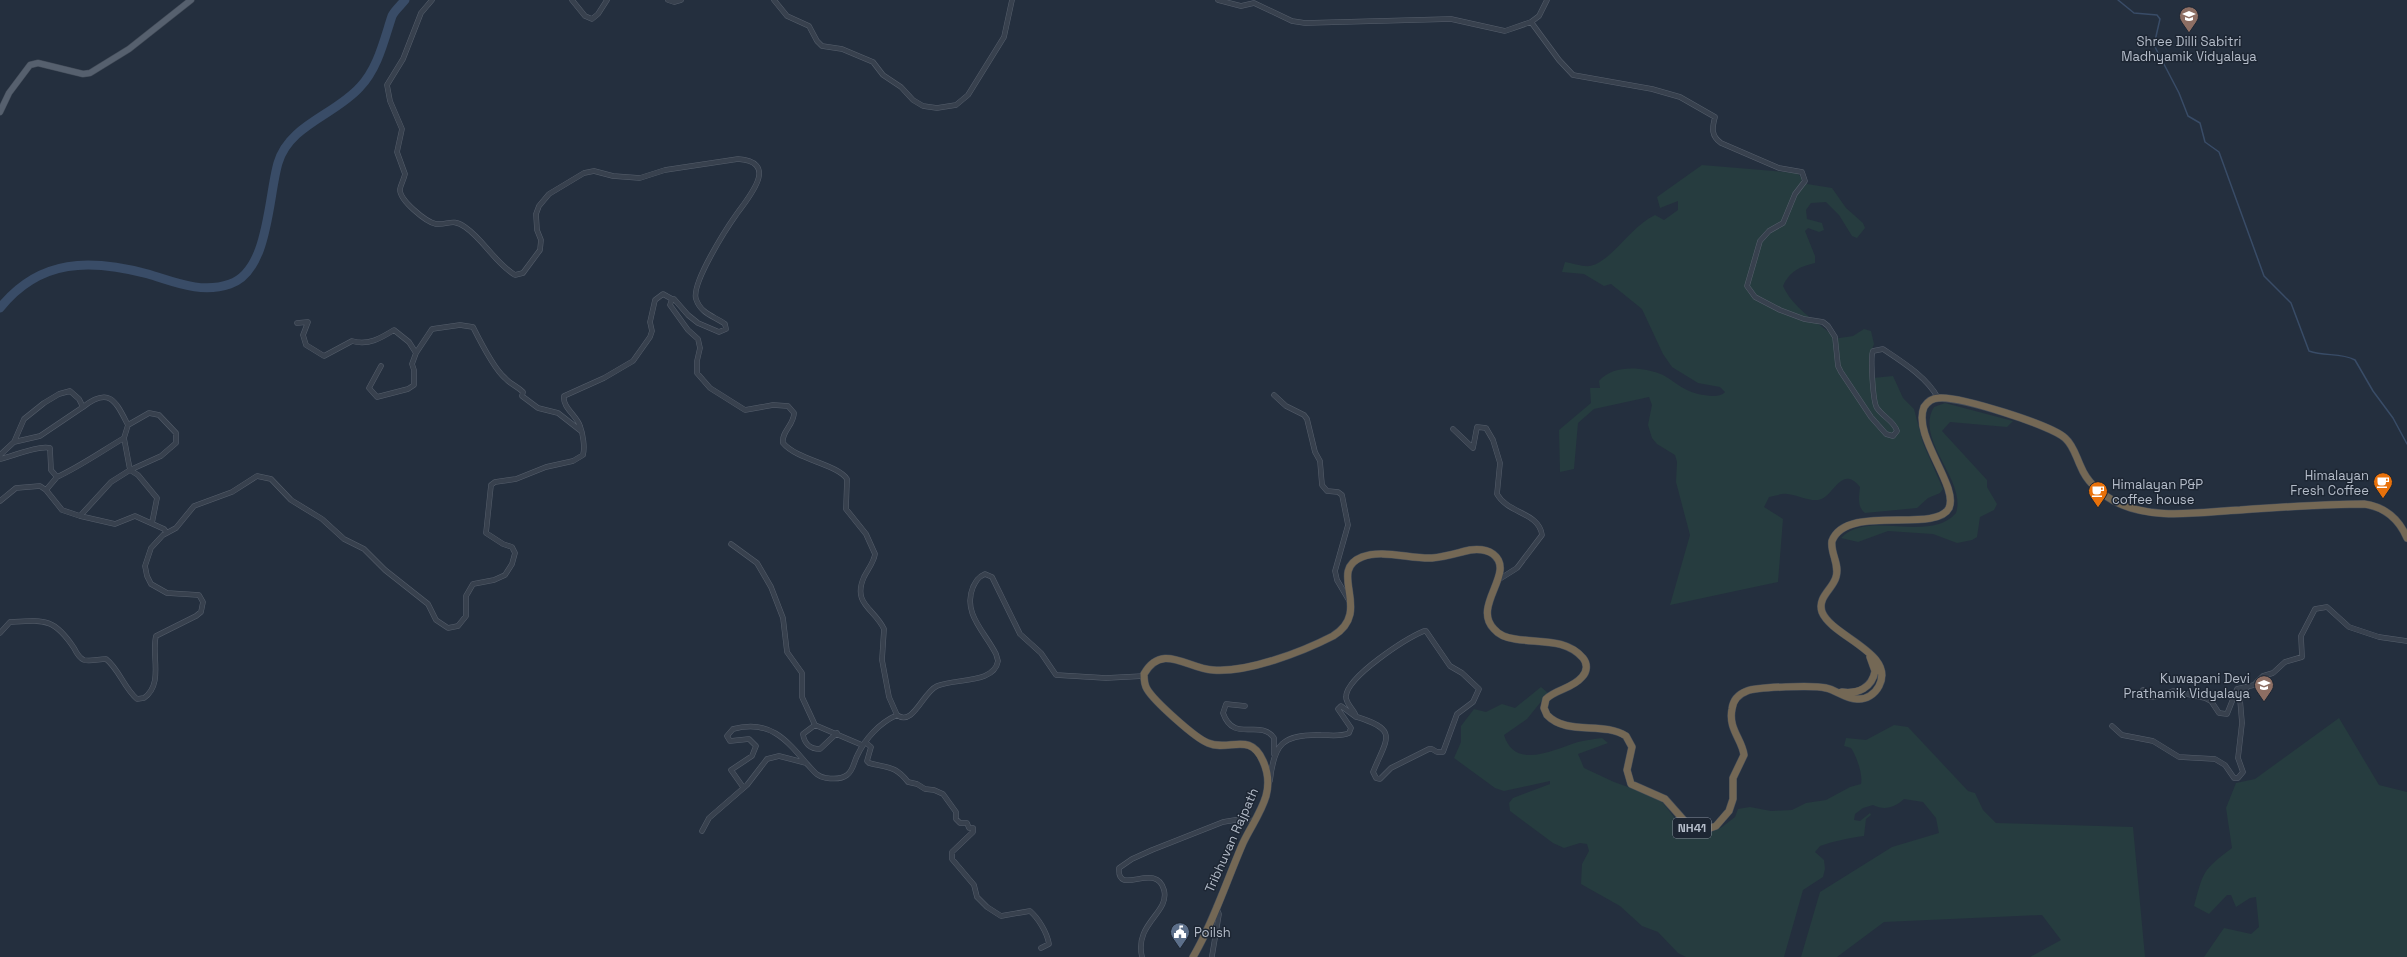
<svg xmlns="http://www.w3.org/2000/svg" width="2407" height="957" font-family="'Space Grotesk',sans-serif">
<rect width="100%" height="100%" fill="#242f3e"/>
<path fill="#263c3f" d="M1702,165L1797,173L1802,178L1801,183L1832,188L1846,208L1863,223L1865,228L1857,238L1852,236L1839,215L1826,202L1811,203L1806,210L1807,219L1822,223L1824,230L1819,232L1808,228L1805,231L1815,256V263C1799,267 1790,271 1783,286C1793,308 1815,320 1832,335L1833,339L1853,336L1864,329L1871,331L1874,344L1869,357L1872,378L1893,376L1903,398L1914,409L1923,443L1943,489L1940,493L1928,498L1917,508L1865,513C1857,507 1859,497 1860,487C1841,463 1833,499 1818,500C1809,501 1797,495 1787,494C1782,493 1775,496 1769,497L1764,507L1783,519L1778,582L1670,605L1690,535L1676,482L1677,462L1675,455L1657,444L1652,438L1648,425L1652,405L1649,397L1594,409L1578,423L1574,469L1560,472L1559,430L1591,403L1590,388H1600L1599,381C1614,364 1643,367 1663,375C1671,379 1678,386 1687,390C1694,394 1719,400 1725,392L1720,387L1698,383L1672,367L1663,354L1642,309L1611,284L1604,286L1584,274L1562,272L1565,262C1572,263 1583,267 1590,266C1611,262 1631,226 1655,215L1664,220L1678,210V201L1660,208L1657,197Z
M1945,403L2013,421L2007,427L1950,422L1942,431L1987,480V487L1997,504L1994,510L1980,517L1977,537L1972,540L1957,543L1933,534L1888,531L1858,542L1841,538C1868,509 1929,544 1956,513C1967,480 1914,440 1934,407Z
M1541,687L1548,693L1527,719L1504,735C1515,771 1555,749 1578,742C1586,740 1594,739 1602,738L1608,743L1578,754L1584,768L1614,782L1659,798L1686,832L1693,836L1705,835L1722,827L1735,817L1738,809L1750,807L1771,811L1792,810L1806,803L1826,800L1850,787L1861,784C1863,775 1857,757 1851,748L1844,746L1846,738L1866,740L1894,725L1908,727L1968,791L1975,793L1983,810L1996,823L2133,827L2145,957H2030L2061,940L2042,915L1884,922L1837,957H1801L1820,892L1892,847L1939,833L1936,818L1923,802L1904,799C1895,807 1885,811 1873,805L1863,808L1855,814L1854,820L1860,821L1870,813L1871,815L1866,819L1864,836C1848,838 1835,841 1820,846L1815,852L1824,860L1825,869L1823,877L1803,890L1784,957H1686L1678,953L1658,932L1642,926L1620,906L1581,884L1582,864L1589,851L1587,844L1580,843L1564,848L1553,843L1510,811L1509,803L1513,798L1550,784V781L1504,791L1495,788L1454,758L1461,742V726L1474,709L1486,712L1502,704L1515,708Z
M2339,718L2379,785L2407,792V957H2204L2224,928L2251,934L2259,927L2256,897L2250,898L2236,907L2231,895H2227L2209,914L2194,906C2204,870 2202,871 2232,848L2226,808L2236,783L2255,779Z"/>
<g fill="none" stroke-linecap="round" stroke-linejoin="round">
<path stroke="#394c67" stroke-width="1.5" d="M2118,0L2134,13L2157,15L2160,19L2154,45L2179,93L2188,116L2200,123L2205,142L2219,152L2264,276L2291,303L2309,351C2325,357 2340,352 2355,360L2373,391L2393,418L2407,444"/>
<path stroke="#394c67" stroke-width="9" d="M0,308C40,258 91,259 148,274C175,282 201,294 230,284C269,271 268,197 278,163C289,125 335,115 360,87C378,68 384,40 392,16C394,11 401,5 405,0"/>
<g stroke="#565f6c" stroke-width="5.5">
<path id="minor" d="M432,0L421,13L403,59L387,85L390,101L402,129L397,152L405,174C404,179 401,184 400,189C399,200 426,222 436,224C449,225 452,218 465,227C484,240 495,263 515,275L523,273L540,250L541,240L537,230L536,214L539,206L549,194L584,173L594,171L613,176L640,178L665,170L738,159C781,162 747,199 736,215C726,229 691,284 696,299C701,314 714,316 725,324L726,329L719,332L698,323L688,315L674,299H672L670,305L688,330L698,339L700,348L697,361V373L710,388L745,410L773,405L788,406L794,413C794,425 781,432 783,443C797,460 837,464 847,479L846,509L866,534L875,554C874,562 868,569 864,577C852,604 874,608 884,629L882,660L889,697L897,715C913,727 923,692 937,686C956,678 994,684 998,661L996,654C985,632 962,613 973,587C976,581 978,577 985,574L992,577L1020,634L1041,653L1056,675L1106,678L1144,676
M572,0L585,16L592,19L598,14L607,0
M668,0L674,2L681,0
M774,0L787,16L809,26L817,41L822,46L842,49L873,62L883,75L901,87L913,100L923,106L937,108L956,105L968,95L1004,37L1012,0
M1218,0L1241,6L1254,3L1292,21L1305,23L1451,19L1505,31L1531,22
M1547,0L1539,16L1531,22L1559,60L1573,75L1652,89L1680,97L1715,117C1712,128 1711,136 1721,143L1779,168L1802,172L1805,181L1795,194L1783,223L1769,231L1760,241L1747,286L1755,297L1780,310L1804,319L1823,322L1828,326L1835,337L1838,366L1841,372L1871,417L1886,434L1893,436L1897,431C1894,421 1883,417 1877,408C1873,403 1870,356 1873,351L1883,349C1901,361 1927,377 1938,398
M297,323L308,322L303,335L306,345L324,356L352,341C368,346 381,338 394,330L409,342L416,353
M381,366L369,388L377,397L408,389L414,385V370L412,364L416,353L432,329L460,325L473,327C480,341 494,369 505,378C510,384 517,386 523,392L522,396L538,408L558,413L581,431
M1274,395L1286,406L1304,415L1307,419L1315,452L1320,461L1322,485L1327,491L1338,492L1342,495L1348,525L1335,571L1337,580L1350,602
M1453,429L1473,448L1477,427L1486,428L1493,440L1500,463L1497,494C1508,514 1539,512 1542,535L1517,568L1498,580
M14,442L40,436L83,407
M0,455L14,442L24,419L44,403L59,394L70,391L79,399L83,407C110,386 116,402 128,425L124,438L130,470L138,475L157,498L152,523
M0,459C13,456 39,445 50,448L51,470L57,477L46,490
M57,477C79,467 102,451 124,438
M0,501L16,488L40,486L46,490L62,510L80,516L115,524L135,516L164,529L167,533
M80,516L111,482L130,470L161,456L176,443V433L159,415L149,413L128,425
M731,544L757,563L771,587L783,618L787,652L802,673V697L815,725L862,745
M0,633L10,622C45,620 54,618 74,648C76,652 79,658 84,660C90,662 99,659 106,659C119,669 124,688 137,699L144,698C164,684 151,655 156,636L196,616L201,612L203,602L199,595L167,593L151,584L147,576L145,566L151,548L163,535L176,528L194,506L232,492L257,476L271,479L291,500L322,519L344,539L364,549L385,570L428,604L436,620L448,628L458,626L466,616V596L473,584L494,580L505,575L512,564L515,553L512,547L503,544L486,533L491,485L495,482L516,479L546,467L573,461L583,455C585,447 583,434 580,426C577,416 562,407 564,396L604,378L633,361L650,337L652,331L650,322L655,300L663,294L672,299
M2143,690L2147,697H2155L2173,691L2205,698L2211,701L2219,713L2227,714L2237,689L2254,685L2263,676L2273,673L2285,662L2302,657L2301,636L2315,609L2327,607L2349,627L2379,637L2407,641
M1245,706L1226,704L1223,713C1234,744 1260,718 1274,738V754
M1356,717C1356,711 1345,704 1346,696C1348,676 1405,639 1424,631H1426L1450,666L1462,673L1479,689L1473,702L1457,714L1443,752H1437L1432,749H1429L1391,768L1380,779L1376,778L1373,772C1387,738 1399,730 1357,717
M815,725L803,734C804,743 810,749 820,749L837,733
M2112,726L2122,735L2153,741L2179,757L2215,759L2225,765L2234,778H2238L2243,772L2238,758L2242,723L2240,699L2241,693L2247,688
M865,742L871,747L867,761L869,763C887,768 895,765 908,782L917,784L925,789L934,790L943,794L956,812V819L960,823H967L969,828H973V832L952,852V859L974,885L977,897L987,907L1001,916L1030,911C1038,918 1047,932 1049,944L1041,948
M1270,781C1274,744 1282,734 1321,735C1331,735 1340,737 1349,733L1351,728L1338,709L1341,706L1356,717
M743,787L731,770L752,756L756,746L749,739L730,741L727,736L733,729C769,719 786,739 807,764C813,770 817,777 826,778C833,779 842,779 847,775C853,771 854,762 857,756C865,739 879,723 897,715
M702,831L709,818L747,785L767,759L779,756L806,763
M1212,956L1219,914L1216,907
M1142,957C1134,923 1170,913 1164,890C1156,860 1117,898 1119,868L1132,859L1152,850L1223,822L1241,819L1254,821"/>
</g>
<g stroke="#414a57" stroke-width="7">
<path id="major" d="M0,112L9,93L30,65L38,63L83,74L90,73L129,49L191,0"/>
</g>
<g stroke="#434c59" stroke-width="8">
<path id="highway" d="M1842,692C1858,694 1872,688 1875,671L1870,657
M1193,957C1213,923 1227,880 1243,843C1250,828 1261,813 1266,796C1269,785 1268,772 1263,761C1250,731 1229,752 1208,743C1195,738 1154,701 1147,689C1144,684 1144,679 1144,674C1162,642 1188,669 1213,670C1247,673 1302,652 1333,636C1374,611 1326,571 1362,557C1382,549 1410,559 1432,558C1445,557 1457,553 1470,550C1478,549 1486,549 1493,554C1517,572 1471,606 1494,629C1499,635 1507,638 1515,639C1538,643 1566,638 1583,658C1588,664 1587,672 1582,677C1572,689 1556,689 1546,699L1544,708L1547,715C1567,736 1603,721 1626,736L1632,747L1627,770L1631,784L1665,799L1689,826L1702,831L1716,826L1729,811L1733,799V778L1744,755C1742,739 1728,729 1732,709C1733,700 1739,694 1747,691C1757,687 1814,685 1826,688C1836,690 1846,699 1857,699C1866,700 1875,694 1879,686C1896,653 1832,637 1822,612C1817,597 1833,589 1836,577C1840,564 1830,553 1832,541C1846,503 1936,534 1949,508C1959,486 1912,436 1924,407C1928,401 1933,398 1939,398C1959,396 2051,425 2065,438C2074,446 2076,457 2081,467C2087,482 2100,493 2114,501C2151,521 2200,512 2240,510C2281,507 2323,504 2364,504C2385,507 2399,519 2407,538"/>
</g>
<use href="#minor" stroke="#38414e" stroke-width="4.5"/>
<use href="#major" stroke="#56606e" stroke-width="6"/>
<use href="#highway" stroke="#746855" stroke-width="7"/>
</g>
<defs>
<g id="school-pin" transform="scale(1)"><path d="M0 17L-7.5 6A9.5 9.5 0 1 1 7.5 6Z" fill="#8d6e63" stroke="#1d2633"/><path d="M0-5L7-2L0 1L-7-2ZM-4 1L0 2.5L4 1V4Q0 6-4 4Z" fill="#fff"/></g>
<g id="cafe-pin" transform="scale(1)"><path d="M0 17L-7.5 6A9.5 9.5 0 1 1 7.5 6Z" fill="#e8710a" stroke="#1d2633"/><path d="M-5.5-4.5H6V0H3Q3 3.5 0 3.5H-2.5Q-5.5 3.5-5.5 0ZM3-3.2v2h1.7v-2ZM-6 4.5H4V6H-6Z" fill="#fff"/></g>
<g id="civic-pin" transform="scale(1)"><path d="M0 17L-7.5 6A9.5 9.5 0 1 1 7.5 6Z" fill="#5c6f8a" stroke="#1d2633"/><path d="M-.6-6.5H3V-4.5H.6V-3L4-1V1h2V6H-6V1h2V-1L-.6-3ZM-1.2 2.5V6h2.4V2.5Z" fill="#fff"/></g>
</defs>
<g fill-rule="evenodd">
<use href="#school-pin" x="2189" y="16"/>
<use href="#cafe-pin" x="2383" y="482"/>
<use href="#cafe-pin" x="2098" y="491"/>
<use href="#school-pin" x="2264" y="685"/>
<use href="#civic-pin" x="1180" y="932"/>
</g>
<g text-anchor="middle" stroke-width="3" stroke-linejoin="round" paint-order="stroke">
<rect fill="#1d2633" stroke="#878f9c" stroke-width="1" x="1673" y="818" width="38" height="20" rx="3"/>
<g font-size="12" font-weight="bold" fill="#b4bcc9">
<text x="1692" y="832">NH41</text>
</g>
<g font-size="13" fill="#b4bcc9" stroke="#1d2633" text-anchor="end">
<text x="2189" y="46" text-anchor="middle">Shree Dilli Sabitri<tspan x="2189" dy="15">Madhyamik Vidyalaya</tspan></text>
<text x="2369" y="480">Himalayan<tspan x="2369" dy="15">Fresh Coffee</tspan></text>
<text x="2112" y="489" text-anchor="start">Himalayan P&amp;P<tspan x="2112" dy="15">coffee house</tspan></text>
<text x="2250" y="683">Kuwapani Devi<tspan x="2250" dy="15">Prathamik Vidyalaya</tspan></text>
<text x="1194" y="937" text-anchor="start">Poilsh</text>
</g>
<g font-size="13" fill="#b4bcc9" stroke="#1d2633">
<text transform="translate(1231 840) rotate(-66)" y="5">Tribhuvan Rajpath</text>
</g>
</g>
</svg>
